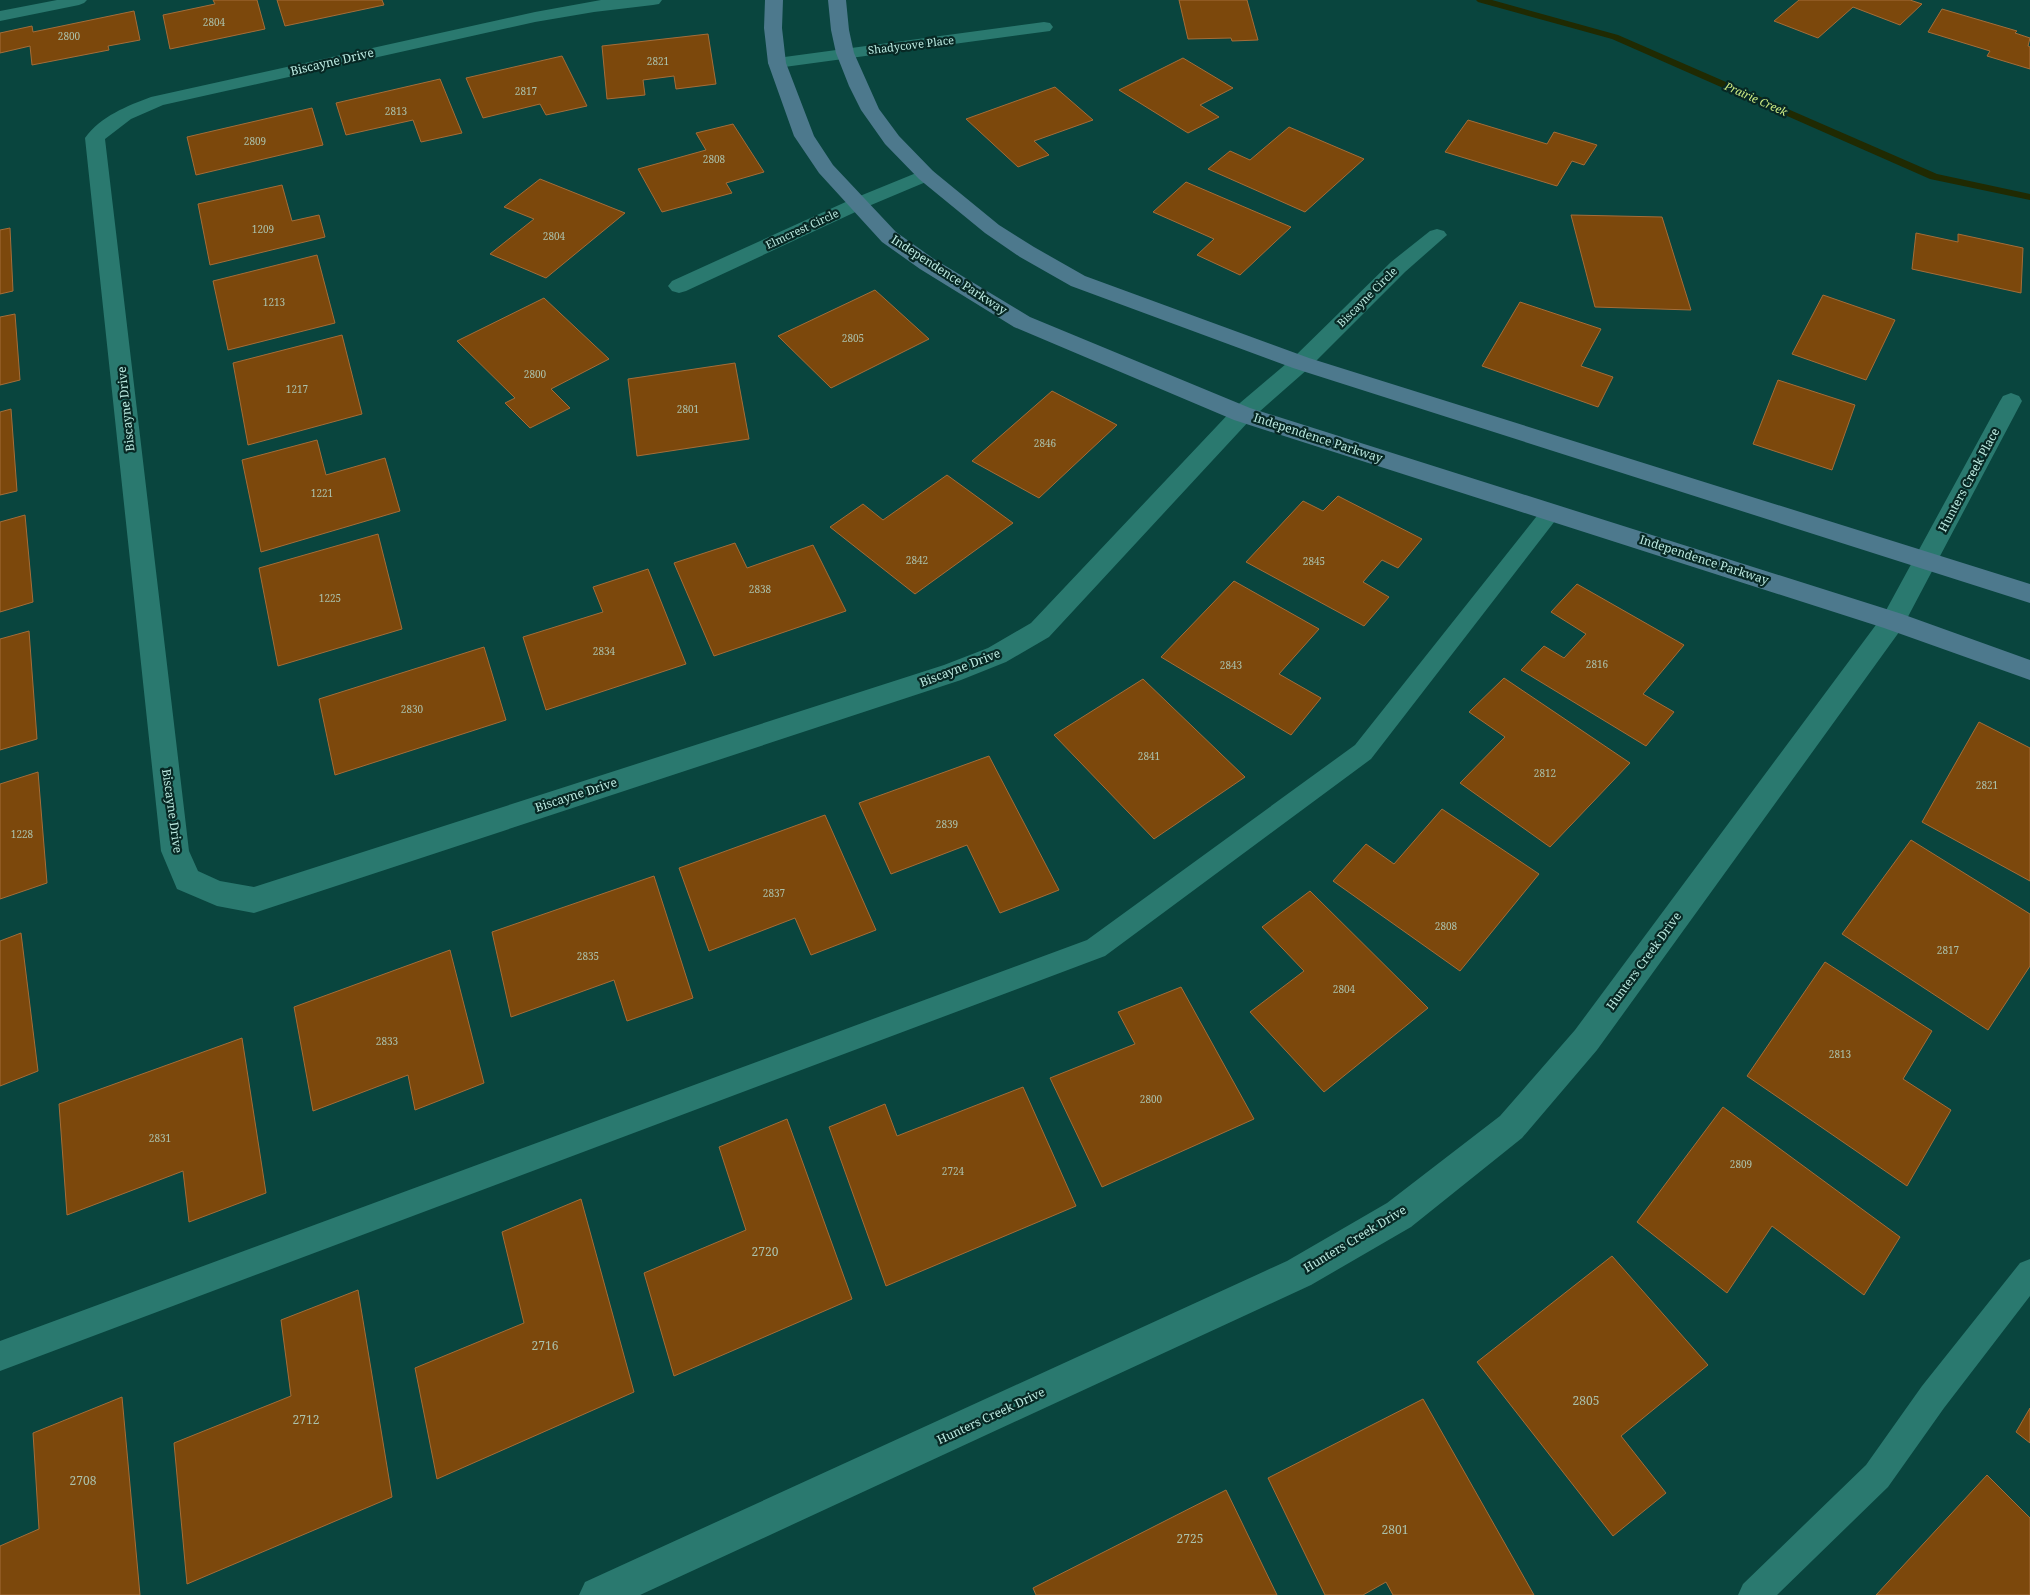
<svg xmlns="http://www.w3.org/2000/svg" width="2030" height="1595" font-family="'Noto Serif',serif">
<rect width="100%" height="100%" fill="#09453e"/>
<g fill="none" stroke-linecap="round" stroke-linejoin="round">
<path fill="#202a02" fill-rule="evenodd" d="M1476,0H1492L1618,35L1937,174L2030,194V200L1930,179L1612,39L1478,2Z"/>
</g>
<path fill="#7c480c" stroke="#a46d39" d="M213,0H257L265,29L170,49L163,15L215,4Z
M277,0H382L384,5L285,26Z
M1179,0H1247L1258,40L1232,41L1231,38L1188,39Z
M1799,0H1910L1922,4L1900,25L1853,7L1818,38L1774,21Z
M1942,9L2017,31L2015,33L2030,38L2028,46L2030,47V69L1987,56L1990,51L1928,32Z
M134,11L140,40L108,46L109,50L32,65L30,46L0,53V33L32,26L33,32Z
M708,34L716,84L676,89L674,76L643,80L645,95L607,99L602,46Z
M562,56L587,106L546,115L540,104L483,118L466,78Z
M1183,58L1233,88L1200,105L1219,117L1188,133L1119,90Z
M440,79L462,133L421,142L413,120L346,135L336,103Z
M1055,87L1093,120L1034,141L1049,155L1018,167L966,119Z
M312,108L323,145L196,175L187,137Z
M1468,120L1547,144L1554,132L1597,145L1584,165L1572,161L1557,186L1445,152Z
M733,124L764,172L726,183L732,193L662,212L638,169L706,150L696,133Z
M1289,127L1364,159L1305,212L1208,169L1230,151L1250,160Z
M540,179L625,213L546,278L490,254L534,219L504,207Z
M1186,182L1291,227L1240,275L1197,255L1214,239L1153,212Z
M282,185L292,221L319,215L325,237L210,265L198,204Z
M1571,215L1662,217L1691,310L1595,307Z
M10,228L13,291L0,294V230Z
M1916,233L1958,242V234L2023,248L2021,293L1912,269Z
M317,255L335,323L228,350L213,281Z
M875,290L929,339L831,388L778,336Z
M1823,295L1895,320L1866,380L1792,354Z
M544,298L609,359L551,389L570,408L530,428L505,403L515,398L457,341Z
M1520,302L1601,329L1581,366L1613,377L1598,407L1482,366Z
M15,314L20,380L0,385V317Z
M342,335L362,414L248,445L233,363Z
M735,363L749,439L637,456L628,379Z
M1778,380L1855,405L1832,470L1753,444Z
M1052,391L1117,425L1039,498L972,461Z
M11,409L17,491L0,495V412Z
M317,440L326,475L385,458L400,511L261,552L242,460Z
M947,475L1013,523L915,594L830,527L863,504L883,520Z
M1338,496L1422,539L1398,568L1382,560L1363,582L1389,597L1364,626L1246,562L1303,501L1323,511Z
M25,515L33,602L0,612V522Z
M378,534L402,629L278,666L259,568Z
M735,543L747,568L813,545L846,611L714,656L674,563Z
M648,569L686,664L546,710L523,637L603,612L593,587Z
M1234,581L1319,629L1279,674L1321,698L1291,735L1161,657Z
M1577,584L1684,645L1643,694L1674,712L1646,746L1521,670L1544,646L1564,658L1586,634L1551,612Z
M29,631L37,739L0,750V639Z
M484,647L506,720L335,775L319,699Z
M1504,678L1630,763L1550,847L1460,783L1505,737L1469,712Z
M1143,679L1245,777L1154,839L1054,735Z
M1979,722L2030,748V881L1922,822Z
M989,756L1059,890L1000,913L967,845L891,874L859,803Z
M38,772L47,883L0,899V784Z
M1442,809L1539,874L1460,971L1333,881L1366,844L1394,864Z
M825,815L876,930L811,955L795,918L709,951L679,868Z
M1911,840L2030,914V966L1988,1030L1842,934Z
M654,876L693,998L627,1021L614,980L511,1017L492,932Z
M1310,891L1428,1008L1324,1092L1250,1012L1304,971L1262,927Z
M21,933L38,1071L0,1086V941Z
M450,950L484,1083L415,1110L408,1075L313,1111L294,1007Z
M1825,962L1932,1031L1903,1079L1951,1110L1907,1186L1747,1076Z
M1181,987L1254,1119L1102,1187L1050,1078L1135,1044L1118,1012Z
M242,1038L266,1193L189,1222L183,1171L67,1215L59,1104Z
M1023,1087L1076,1206L886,1286L829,1127L885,1104L897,1136Z
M1723,1107L1900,1237L1864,1295L1772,1226L1727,1293L1637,1222Z
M787,1119L852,1299L674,1376L644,1273L746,1230L719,1147Z
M581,1199L634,1392L437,1479L415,1368L524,1323L502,1232Z
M1612,1256L1708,1365L1621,1436L1666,1493L1613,1536L1477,1362Z
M358,1290L392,1497L187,1584L174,1443L291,1396L281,1320Z
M122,1397L140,1595H0V1546L39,1529L33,1433Z
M1423,1399L1534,1595H1393L1386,1582L1363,1595H1325L1268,1478Z
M2030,1408V1443L2016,1432Z
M1987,1475L2030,1518V1595H1876Z
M1226,1490L1277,1595H1036L1033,1588Z"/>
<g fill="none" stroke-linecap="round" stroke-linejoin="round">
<path fill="#2a796f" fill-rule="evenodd" d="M57,0H87L84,3L79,5L0,21V11Z
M1551,504L1558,507L1561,512L1558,517L1371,759L1105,956L0,1371V1341L1087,940L1355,745L1544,507Z
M2030,1259V1296L1944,1408L1888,1487L1777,1595H1738L1743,1584L1866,1465L1922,1386L2020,1263Z"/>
<path fill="#2a796f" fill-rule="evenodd" d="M601,0H662L659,4L653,5L594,12L535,22L163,105L131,119L105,139L189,851L198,871L220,881L254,887L944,665L988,648L1031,623L1234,408L1293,358L1391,262L1430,231L1437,229L1444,231L1447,235L1405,272L1309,368L1250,420L1049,637L1006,662L961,680L254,913L217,906L177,889L161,851L85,138C101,116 127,106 151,97L535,12Z
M1044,22L1050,23L1053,27L1050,31L777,68L771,67L768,63L771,59L777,58Z
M926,169L933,171L936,175L933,179L864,208L686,291L679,293L672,291L668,286L672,281L850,200Z
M2011,393L2019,396L2022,401L1902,628L1597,1050L1522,1138L1411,1227L1311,1285L640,1595H579L585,1582L1287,1261L1387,1203L1500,1116L1575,1030L1884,614L2000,401L2003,396Z"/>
<path fill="#4d798d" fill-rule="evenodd" d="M765,0H783L782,28L786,63L814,136L833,165L896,232L934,259L1030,317L1250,408L1902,614L2030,660V680L1884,628L1234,420L1014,327L920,269L882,242L819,173L794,136L768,63L764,28Z
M828,0H846L849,30L854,53L879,109L899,136L933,171L999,225L1034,247L1085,276L1309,358L2030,584V603L1293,368L1071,286L1020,257L985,233L919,179L885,144L861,110L849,86L836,53L831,30Z"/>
</g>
<g text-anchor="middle" stroke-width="4.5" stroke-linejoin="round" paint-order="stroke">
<g font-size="10" fill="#abc1ab">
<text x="214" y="26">2804</text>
<text x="69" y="40">2800</text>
<text x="658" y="65">2821</text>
<text x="526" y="95">2817</text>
<text x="396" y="115">2813</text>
<text x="255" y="145">2809</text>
<text x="714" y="163">2808</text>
<text x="263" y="233">1209</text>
<text x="554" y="240">2804</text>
<text x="274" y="306">1213</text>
<text x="853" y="342">2805</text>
<text x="535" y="378">2800</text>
<text x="297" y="393">1217</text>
<text x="688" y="413">2801</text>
<text x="1045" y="447">2846</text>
<text x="322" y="497">1221</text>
<text x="917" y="564">2842</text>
<text x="1314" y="565">2845</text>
<text x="760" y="593">2838</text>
<text x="330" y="602">1225</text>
<text x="604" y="655">2834</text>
<text x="1597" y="668">2816</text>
<text x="1231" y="669">2843</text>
<text x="412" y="713">2830</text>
<text x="1149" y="760">2841</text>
<text x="1545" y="777">2812</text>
<text x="1987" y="789">2821</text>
<text x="947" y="828">2839</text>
<text x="22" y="838">1228</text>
<text x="774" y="897">2837</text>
<text x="1446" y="930">2808</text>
<text x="1948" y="954">2817</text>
<text x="588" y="960">2835</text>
<text x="1344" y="993">2804</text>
<text x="387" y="1045">2833</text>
<text x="1840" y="1058">2813</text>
<text x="1151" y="1103">2800</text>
<text x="160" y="1142">2831</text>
<text x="1741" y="1168">2809</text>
<text x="953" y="1175">2724</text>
</g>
<g font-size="11" fill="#bbe9e0" stroke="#072824">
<text transform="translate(911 45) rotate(-7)" y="4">Shadycove Place</text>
<text transform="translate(802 229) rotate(-25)" y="4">Elmcrest Circle</text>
<text transform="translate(1367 297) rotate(-45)" y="4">Biscayne Circle</text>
</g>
<g font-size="11" font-style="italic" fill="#cdeb84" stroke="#072824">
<text transform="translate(1756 99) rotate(24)" y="4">Prairie Creek</text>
</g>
<g font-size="12" fill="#bbe9e0" stroke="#072824">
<text transform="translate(332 62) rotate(-13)" y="4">Biscayne Drive</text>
<text transform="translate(949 275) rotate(33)" y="4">Independence Parkway</text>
<text transform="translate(126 409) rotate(-96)" y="4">Biscayne Drive</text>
<text transform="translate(1318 438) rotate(18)" y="4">Independence Parkway</text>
<text transform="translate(1969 480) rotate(-62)" y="4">Hunters Creek Place</text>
<text transform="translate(1704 560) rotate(18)" y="4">Independence Parkway</text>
<text transform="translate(960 668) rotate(-21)" y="4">Biscayne Drive</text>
<text transform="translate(576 795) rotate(-18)" y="4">Biscayne Drive</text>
<text transform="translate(172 811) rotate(82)" y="4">Biscayne Drive</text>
<text transform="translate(1644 961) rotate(-54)" y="4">Hunters Creek Drive</text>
<text transform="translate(1355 1239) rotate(-31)" y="4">Hunters Creek Drive</text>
<text transform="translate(991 1416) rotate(-25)" y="4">Hunters Creek Drive</text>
</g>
<g font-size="12" fill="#abc1ab">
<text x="765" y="1256">2720</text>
<text x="545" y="1350">2716</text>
<text x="1586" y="1405">2805</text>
<text x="306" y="1424">2712</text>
<text x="83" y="1485">2708</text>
<text x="1395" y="1534">2801</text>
<text x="1190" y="1543">2725</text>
</g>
</g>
</svg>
